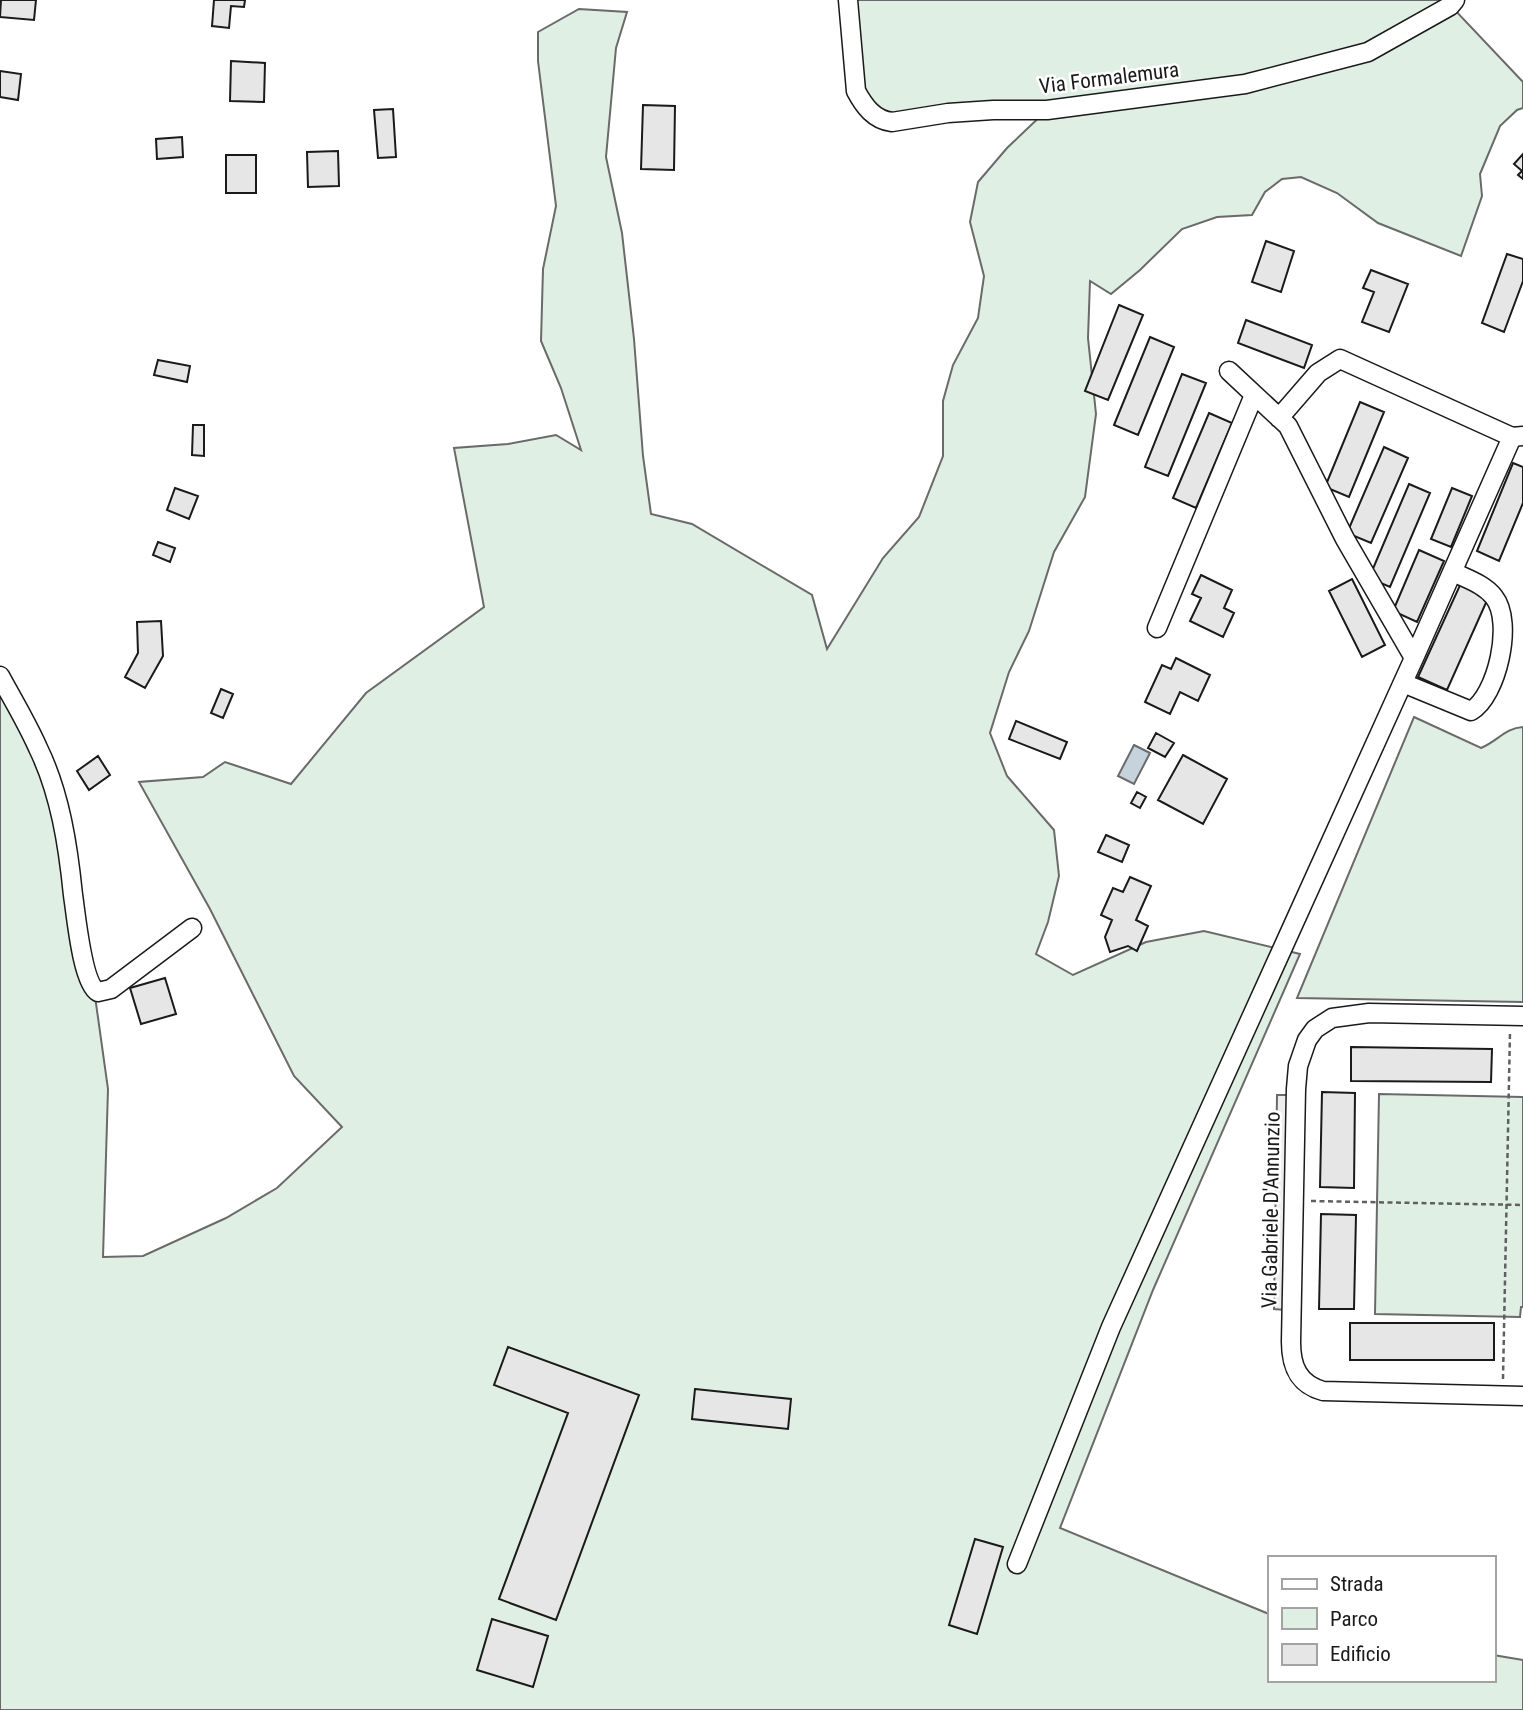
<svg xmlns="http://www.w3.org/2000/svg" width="1523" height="1710" font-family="'Roboto Condensed',sans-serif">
<rect width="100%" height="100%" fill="#fff"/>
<path fill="#e0efe3" stroke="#6a6a6a" stroke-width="2" d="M852,0H1455L1451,6L1523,82V108L1517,110L1500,126L1480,174L1482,196L1461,256L1378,223L1337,193L1301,177L1282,179L1265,192L1252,215L1217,217L1182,229L1140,270L1111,294L1090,281L1088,338L1096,414L1085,497L1054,552L1029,631L1009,672L990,733L1007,776L1054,830L1059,876L1048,922L1036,954L1073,975L1146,942L1204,931L1300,954L1153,1290L1060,1528L1269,1614V1680H1493V1655L1523,1660V1710H0V676L39,750L94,989L108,1089L103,1257L143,1256L226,1218L277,1188L342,1127L294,1076L210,909L139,782L203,777L225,762L291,784L366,693L484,607L454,448L508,444L556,435L581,450L561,388L541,341L543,269L556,206L538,61V32L579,9L627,12L616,48L606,157L622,233L634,339L643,456L651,514L692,524L812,595L827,649L883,558L919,517L943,456V401L953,365L978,318L984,276L970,222L978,182L1007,148L1046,111L904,121L862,103Z
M1414,717L1481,748C1498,741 1505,728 1523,727V1002L1297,998Z
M1379,1094L1523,1097V1307H1521L1520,1317L1375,1314Z"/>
<path fill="#ededed" stroke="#6a6a6a" stroke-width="2" d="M1277,1095H1288L1285,1310L1274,1309Z"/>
<path fill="#c6d2dc" stroke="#6a6a6a" stroke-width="2" d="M1134,745L1150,753L1134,784L1118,776Z"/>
<path fill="#e6e6e6" stroke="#1a1a1a" stroke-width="2" d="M1,0H36L34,20L0,17Z
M214,0H245L244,7L231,6L229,28L212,26Z
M231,61L265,63L264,102L230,101Z
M0,71L21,74L18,100L0,97Z
M643,105L675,106L674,170L641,169Z
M393,109L396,157L378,158L374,110Z
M182,137L183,157L157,159L156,139Z
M338,151L339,186L308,187L307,152Z
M1523,154V179L1518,175L1522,171L1514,164Z
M226,155H256V193H226Z
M1266,241L1294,251L1281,292L1252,282Z
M1507,254L1523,259V281L1504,332L1482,323Z
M1371,270L1408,284L1389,332L1362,322L1374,292L1363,288Z
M1119,305L1143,315L1108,400L1085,391Z
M1246,320L1312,345L1304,368L1238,343Z
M1150,337L1174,347L1138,435L1114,425Z
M158,360L190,366L187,382L154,375Z
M1182,374L1206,383L1168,476L1145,467Z
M1360,402L1384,412L1349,497L1325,487Z
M1209,413L1232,423L1196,508L1173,498Z
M193,425H204V456L192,455Z
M1384,447L1408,458L1371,543L1347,533Z
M1513,463L1523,467V503L1499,561L1477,551Z
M1409,484L1430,493L1390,587L1369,578Z
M175,488L198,496L189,519L167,510Z
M1452,488L1472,496L1451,547L1431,539Z
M158,542L175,548L170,562L153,555Z
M1419,550L1444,561L1417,622L1393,611Z
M1201,575L1232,590L1224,608L1234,613L1223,637L1190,621L1201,598L1192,594Z
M1352,579L1385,645L1362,657L1329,591Z
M1461,583L1489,596L1447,690L1418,677Z
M161,621L163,656L145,688L125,677L138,653L137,622Z
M1176,658L1210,675L1198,701L1180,692L1170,714L1145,702L1162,665L1171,669Z
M221,689L233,694L223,718L211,713Z
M1016,721L1067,742L1060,759L1009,739Z
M1156,733L1174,743L1165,757L1148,748Z
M1183,755L1227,779L1203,824L1158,800Z
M98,756L110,775L89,790L77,771Z
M1137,792L1146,797L1140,808L1131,803Z
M1106,835L1129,845L1122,862L1098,852Z
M1130,877L1151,886L1136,920L1148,926L1137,951L1128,946L1110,952L1105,937L1112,920L1101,915L1113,888L1123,892Z
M165,978L176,1014L141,1024L130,988Z
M1351,1047L1492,1049L1491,1082L1351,1081Z
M1322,1092L1355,1093L1354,1188L1320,1187Z
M1321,1214L1356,1215L1354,1309H1319Z
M1350,1323H1494V1360H1350Z
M508,1347L639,1395L556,1620L499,1599L568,1413L494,1385Z
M695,1389L791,1399L788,1429L692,1419Z
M975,1539L1003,1547L977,1634L949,1625Z
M492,1619L548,1636L533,1687L477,1670Z"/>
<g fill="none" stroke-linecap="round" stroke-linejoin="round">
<g stroke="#1a1a1a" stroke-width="21">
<path id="minor" d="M848,0L856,91C864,106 874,120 892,122L948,113L993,110H1047L1245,84L1368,52L1450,6L1455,0
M1229,371L1288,426L1345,539L1414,658L1512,437L1523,436
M1279,418L1318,373L1340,359L1512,437
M1157,628L1254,395
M0,676C13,700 27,723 38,748C60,793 68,845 73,895C76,914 82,983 98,992L111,989L192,928
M1403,683L1471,711C1497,696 1514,622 1494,597C1484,584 1467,579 1453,572
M1523,1016L1369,1013L1332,1018L1315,1029L1307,1040L1298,1066L1296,1089L1291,1342C1291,1366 1298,1384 1323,1391L1523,1396
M1017,1564L1111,1327L1414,658"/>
</g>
<path stroke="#5f5f5f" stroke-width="2.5" stroke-dasharray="5 3.5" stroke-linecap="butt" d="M1311,1201L1523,1205
M1503,1379L1510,1032"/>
<use href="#minor" stroke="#fff" stroke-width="18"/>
</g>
<g text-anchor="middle" stroke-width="5" stroke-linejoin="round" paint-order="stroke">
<g font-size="21" fill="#1a1a1a" stroke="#fff">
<text transform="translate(1109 78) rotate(-7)" y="7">Via Formalemura</text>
<text transform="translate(1271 1210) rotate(-89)" y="7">Via Gabriele D'Annunzio</text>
</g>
</g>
<rect x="1268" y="1556" width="228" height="126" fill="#ffffff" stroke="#a3a3a3" stroke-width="2"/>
<rect x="1282" y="1579" width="35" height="10" fill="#ffffff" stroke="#a3a3a3" stroke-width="2"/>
<text x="1330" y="1591" font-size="21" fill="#1a1a1a">Strada</text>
<rect x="1282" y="1608" width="35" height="21" fill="#e0efe3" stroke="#a3a3a3" stroke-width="2"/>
<text x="1330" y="1626" font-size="21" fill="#1a1a1a">Parco</text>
<rect x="1282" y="1644" width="35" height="21" fill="#e6e6e6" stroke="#a3a3a3" stroke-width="2"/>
<text x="1330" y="1661" font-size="21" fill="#1a1a1a">Edificio</text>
</svg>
